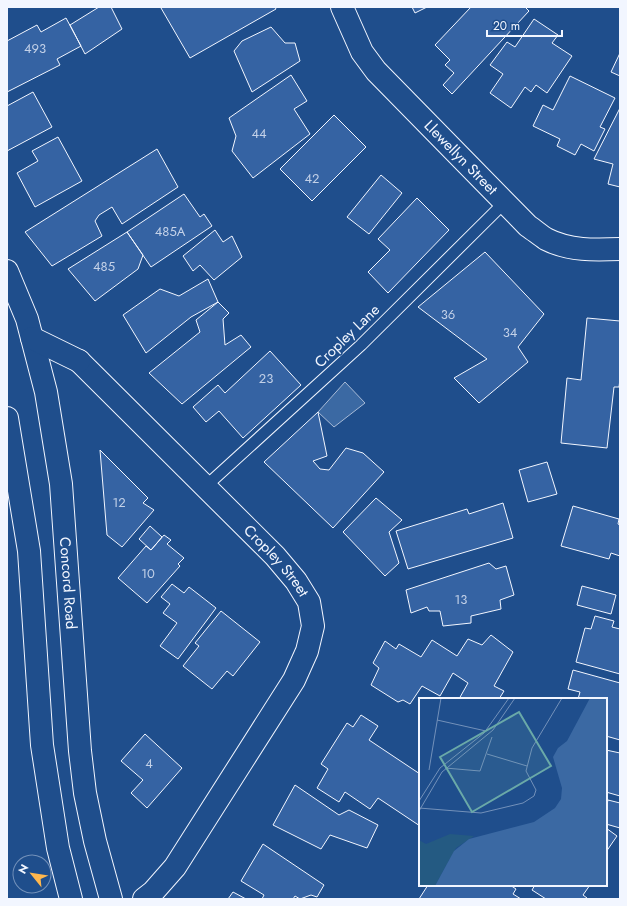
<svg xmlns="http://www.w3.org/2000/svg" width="627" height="906" font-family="Jost,sans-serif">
<rect width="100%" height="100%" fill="#1f4e8c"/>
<path fill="#3b69a3" stroke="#a8bbd7" d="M345,382L365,403L334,427L318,412Z"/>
<path fill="#3563a3" stroke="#f2f6ff" d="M99,7H111L122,29L85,54L70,25Z
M163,7H275L276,9L190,58L161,8Z
M412,7H427L415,13Z
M471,7H525L529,11L452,94L443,85L454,73L445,65L450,60L435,45Z
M66,18L81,46L57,59L60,65L7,92V41L37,25L41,32Z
M534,19L558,35L552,43L572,56L547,93L536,85L531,92L525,87L511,108L490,93L503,74L490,65L507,42L515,47Z
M271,27L285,43H295L300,61L252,92L234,51L242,41Z
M620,53V76L611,72Z
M291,75L307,101L294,109L310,134L253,178L232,151L236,136L229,118Z
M570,76L615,98L600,127L605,129L594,151L581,144L575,155L557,146L560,139L533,126L543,105L553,110Z
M33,92L52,127L7,151V106Z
M620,108V187L608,184L613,164L594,159Z
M334,115L366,147L312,201L280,169Z
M58,137L82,181L35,207L17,173L38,161L32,151Z
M157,149L178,187L122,224L112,207L99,215L95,221L102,236L52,266L25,232Z
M381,175L402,193L369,234L347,217Z
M184,194L200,217L204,214L212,226L151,267L127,232Z
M417,198L449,230L388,293L368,272L390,250L378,239Z
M215,230L223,242L232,236L242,257L214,280L200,265L193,271L183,256Z
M127,232L143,255L138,269L95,301L68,269Z
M485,252L544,314L518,347L528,362L479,403L454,378L487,359L418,307Z
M208,279L218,302L191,317L146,353L123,315L160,289L179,296Z
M218,302L229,313L223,319L225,345L241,335L251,347L182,404L149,373L200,332L196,320Z
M587,318L620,321V379L619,387H614L607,448L561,443L567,378L581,380Z
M270,351L301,385L243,438L219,411L206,422L193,407L218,385L225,393Z
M318,412L327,456L313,461L320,469L329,470L346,448L363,453L384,472L333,528L264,462Z
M100,450L148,498L143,503L154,510L122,547L107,535Z
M547,462L557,494L528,502L519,470Z
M376,498L402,520L389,532L399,563L385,576L343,532Z
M503,503L513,538L408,569L396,531L467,509L469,514Z
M573,506L619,519L618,524L620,525V556L611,553L609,559L561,546Z
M150,526L162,537L151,550L139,539Z
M164,535L171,540L167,544L184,558L178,564L180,566L147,603L118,578L146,546L151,550Z
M489,563L496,569L506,566L514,595L500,600L501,609L471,616V623L443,626L440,611H429L427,607L411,613L406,590Z
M172,584L184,593L189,587L216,608L178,659L160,646L177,623L163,613L170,604L161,597Z
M582,586L616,595L611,614L577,605Z
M221,611L260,642L233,676L227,671L212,689L183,666L199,646L195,643Z
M595,616L614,621L612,627L620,629V674L576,662L585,628L591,629Z
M491,635L513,652L494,686L504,691L499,699H459L468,683L453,673L440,696L422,686L410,704L403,700L398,702L371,685L379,668L373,663L385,641L396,649L399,644L421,657L432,640L457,656L468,639L482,645Z
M573,670L620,683V740L606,736V699H578L580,692L568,689Z
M361,715L378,726L369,740L420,774V826L378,798L370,809L345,792L339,802L317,788L328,769L321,764L347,723L353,727Z
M145,734L182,768L147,808L131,793L143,780L121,761Z
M606,750L620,753V796L606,792Z
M295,785L339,815L349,810L378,825L367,848L330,835L321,849L273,825Z
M608,800L620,803V828L606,824V808Z
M606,828L617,836L606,852Z
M263,844L324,885L317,897L311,895L300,899L295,896L293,899H262L264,895L241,881Z
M428,885H510L516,889L513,894L521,899H419Z
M535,885H590L583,895L587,898L586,899H546L532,890Z
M233,892L246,899H228Z"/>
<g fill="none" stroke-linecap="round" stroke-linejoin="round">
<g stroke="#f2f6ff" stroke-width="13">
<path id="lane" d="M205,487L361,345L505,202"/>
</g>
<g stroke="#f2f6ff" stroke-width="24">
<g id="street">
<path id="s1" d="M342,7L362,52L376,71L528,226C534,230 540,235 546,239C569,251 595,250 620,249"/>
<path id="s2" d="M79,361L275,556L296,581L309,602L313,626L307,651L294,680L175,867L153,892L144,899"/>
</g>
</g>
<g stroke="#f2f6ff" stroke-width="24">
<g id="highway">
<path id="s3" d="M7,271L27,319L46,392L61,484L80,751L85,793L95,841L111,899"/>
<path d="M32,338L79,361"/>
<path d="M7,418L29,551L42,745L58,848L71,899"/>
</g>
</g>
<use href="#lane" stroke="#1f4e8c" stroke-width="11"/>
<use href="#street" stroke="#1f4e8c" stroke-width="22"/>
<use href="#highway" stroke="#1f4e8c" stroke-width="22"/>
</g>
<g text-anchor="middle" stroke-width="3" stroke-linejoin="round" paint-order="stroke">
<g font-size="13" fill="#c3d1e8">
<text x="35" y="53">493</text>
<text x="259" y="138">44</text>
<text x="312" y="183">42</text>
<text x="170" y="236">485A</text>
<text x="104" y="271">485</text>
<text x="448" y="319">36</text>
<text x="510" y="337">34</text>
<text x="266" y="383">23</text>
<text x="119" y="507">12</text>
<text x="148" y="578">10</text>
<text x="461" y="604">13</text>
<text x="149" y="768">4</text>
</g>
<g font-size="15" fill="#f2f6ff" stroke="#1f4e8c">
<text dy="5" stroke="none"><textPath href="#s1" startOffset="194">Llewellyn Street</textPath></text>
<text transform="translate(347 336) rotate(-44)" y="5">Cropley Lane</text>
<text dy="5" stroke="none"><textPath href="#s2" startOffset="281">Cropley Street</textPath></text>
<text dy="5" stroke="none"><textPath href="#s3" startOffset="320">Concord Road</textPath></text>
</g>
</g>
<g transform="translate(419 698)">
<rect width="188" height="188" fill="#1f4e8c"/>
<path d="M31,136L55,138L37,150L16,188H0V142L7,146Z" fill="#245a82"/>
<path d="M171,0H188V188H16L35,153L50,141L115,124L136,110L142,101L143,90L134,59L139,50L148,43Z" fill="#3b69a3"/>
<path fill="none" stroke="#7391ba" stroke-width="1" d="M18,22L67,33M68,56L108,68M26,70L61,73L73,39M10,72L22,0M0,103L21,70L65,35L90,0M0,110L62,115L104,105L115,98L117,92L107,73L113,50L143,0M0,113L23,74L74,32L96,0"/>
<path fill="#6aa9a8" fill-opacity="0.15" stroke="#6aa9a8" stroke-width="2" d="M100,14L132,68L53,114L21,59Z"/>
<rect width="188" height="188" fill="none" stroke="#f2f6ff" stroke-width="2"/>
</g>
<rect width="627" height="906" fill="none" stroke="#f2f6ff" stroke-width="16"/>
<g transform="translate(32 874) rotate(300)"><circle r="19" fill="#1f4e8c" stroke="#7391ba"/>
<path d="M0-3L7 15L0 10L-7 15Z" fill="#ffb74d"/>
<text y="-6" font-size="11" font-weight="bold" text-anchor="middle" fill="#f2f6ff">N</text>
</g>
<path d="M487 30v6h75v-6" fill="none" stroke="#f2f6ff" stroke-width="2"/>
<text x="493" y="30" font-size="12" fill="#f2f6ff" stroke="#1f4e8c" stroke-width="3" paint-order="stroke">20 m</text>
</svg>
